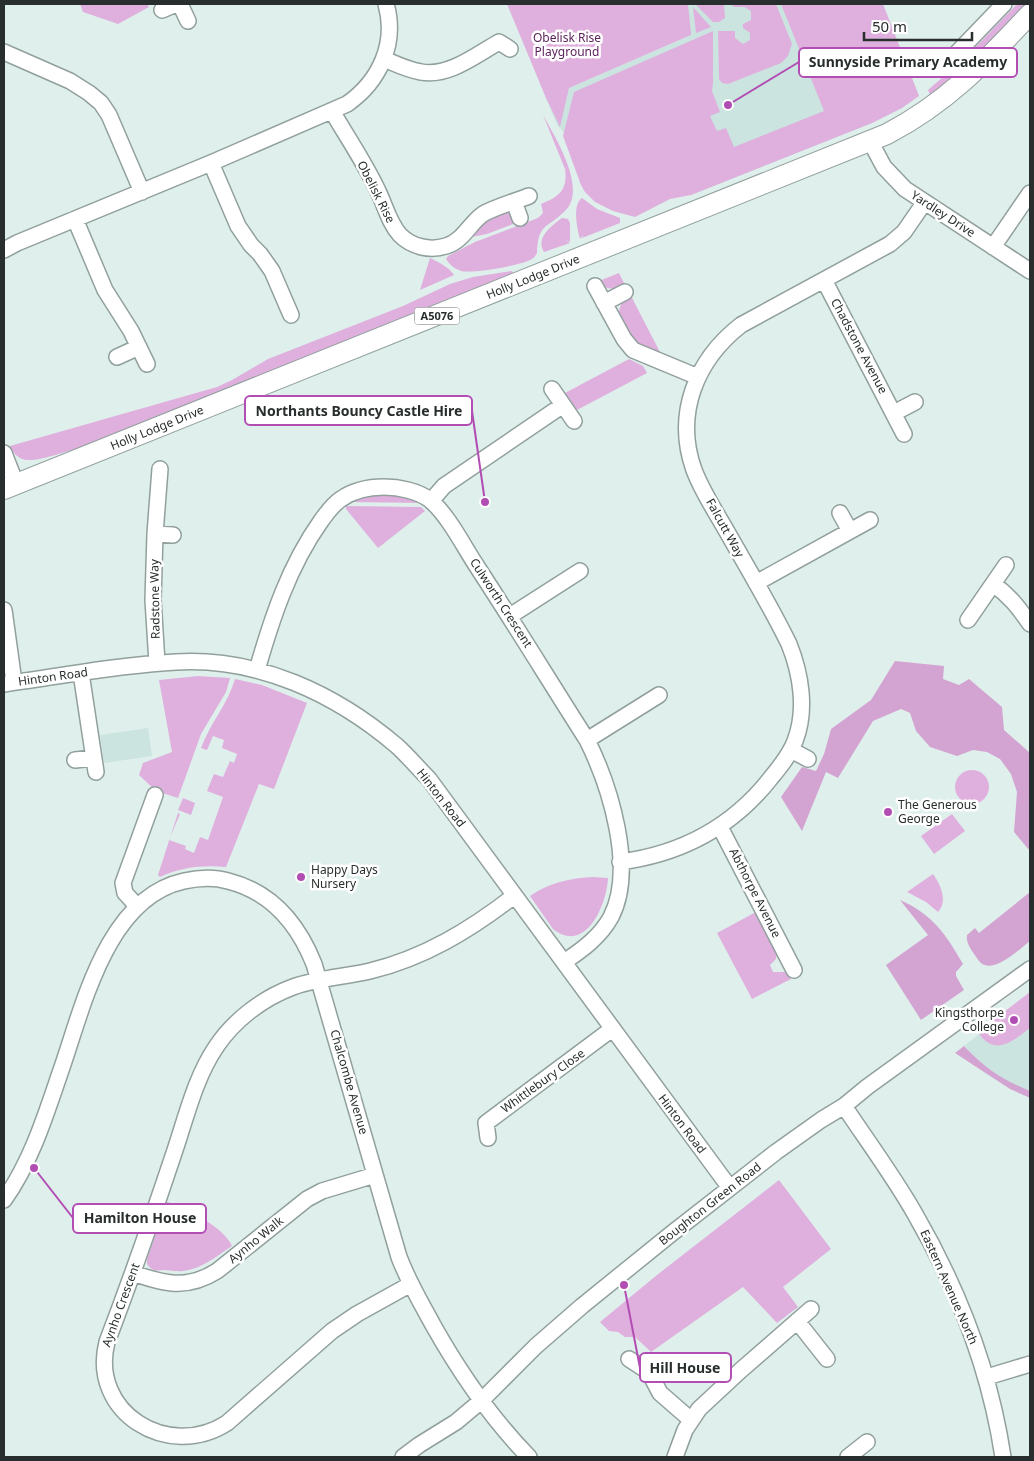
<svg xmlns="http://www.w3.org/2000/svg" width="1034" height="1461" font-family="'Noto Sans',sans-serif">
<rect width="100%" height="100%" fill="#dfefec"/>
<path fill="#cbe4df" d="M674,4H883L919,96L902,108L872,123L691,195L623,197L557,125L546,98L687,37Z
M148,728L152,756L104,763L100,735Z
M1030,995V1091L1006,1081L981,1063L964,1046Z"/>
<path fill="#dfb0de" d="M80,4H147L149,7L118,24L83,12Z
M507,4H688L691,33V35L569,88L560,127L546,98Z
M695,4H724L725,18L719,22H713Z
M731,4H776L792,44L788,56L781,63L728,84L722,83L719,79L718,31H735V38L743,44L750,40V33L743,28V24L751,20V11L744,7H734Z
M781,4H883L919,96L902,108L872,123L691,195L670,199L635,217L613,211L595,202L585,192L581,185L563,136L574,92L713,31V83L712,91L720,112L710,116L717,131L726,128L734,147L824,111Z
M1017,4H1028L972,62L931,97L928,90L966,57Z
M693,7L711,27L696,33Z
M543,115C555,137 588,189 565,211C547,229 538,223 537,253C535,256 535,257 532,259C523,265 472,274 461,271C455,269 449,264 446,259L448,256L475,242L538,218L543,213L541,204C559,197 568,190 565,169Z
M582,198L597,209L620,218V223L582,238L583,235L580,239C577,228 572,205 582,198Z
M503,211L510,214L516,223L487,234L471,237L484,221Z
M562,218L568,219L570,223V242L565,240L570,243L544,252C535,238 551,226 562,218Z
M430,258C438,262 449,267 454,275L420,290Z
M512,271L514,275L99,441C83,446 43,461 28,460C20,460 13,454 10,446L217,387L232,380L268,359L403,306L450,284L473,277Z
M619,273L625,285L614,289L607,288L599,281Z
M631,296L662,356C633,342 634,345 619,315C619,305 622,301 631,296Z
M629,359L643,366L647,373L577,410L565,393Z
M373,493L402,494L424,503L347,502Z
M346,506L421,507L425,511L378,548L346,509Z
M198,676L230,678L226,692L201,734L178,798L156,791L139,775L143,763L172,752L159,680Z
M235,679L262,685L307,703L274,789L259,784L226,867C203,865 181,867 160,877L158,875L178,813L180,814L169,840L186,846L185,849L194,853L200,837L208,840L223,797L207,791L214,774L223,777L230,761L234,763L237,754L222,748L224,740L213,736L207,750L201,748C210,723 228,704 235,679Z
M955 787a17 17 0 1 1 34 0a17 17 0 1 1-34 0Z
M183,798L195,803L191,815L178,810Z
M952,814L965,831L934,854L921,836Z
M933,874C941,885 948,901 938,912L926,902L907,892Z
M593,877L608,878C607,904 586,955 553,929L530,896C548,883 571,878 593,877Z
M756,912L777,952L776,959L770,965L773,972H785L791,979L752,999L717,933Z
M1030,992V1028C1014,1040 996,1057 979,1034L984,1031V1027Z
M779,1180L831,1249L783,1287L798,1307L777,1323L743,1287L651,1352L635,1337H625L618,1332L609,1331L600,1322L657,1275Z
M167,1202C185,1207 225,1228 232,1246C217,1256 202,1269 183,1271C177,1272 170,1270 164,1270C156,1271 152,1271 147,1264V1259Z"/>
<path fill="#d3a4d2" d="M895,661L944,666L943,679L959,685L969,679L1002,707L1004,730L1030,753V851L1014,832L1017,792L1011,774L1000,759L987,752L973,750L957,756L930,747L916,731L910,713L901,709L873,721L838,778L826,772L802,831L781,797L802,767L816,771L824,754L831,729L871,700Z
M1030,892V941C1020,949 997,970 985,965C980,964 977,958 974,954C970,948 966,942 967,935L975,928L979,933Z
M900,900C932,914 946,934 963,964L956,972V976L964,990L921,1020L886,965L928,935Z
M964,1046C986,1069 1001,1079 1030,1091V1098L1010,1089L955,1053Z"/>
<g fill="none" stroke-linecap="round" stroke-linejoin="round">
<g stroke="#91a09d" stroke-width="18">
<path id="minor" d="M180,4L188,21
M162,10L176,4
M4,52L70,81L89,93L101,103L109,115L142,192
M384,59C396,64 408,70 421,72C449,77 476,55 499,42L510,49
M919,62L952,58L1004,4
M332,111C347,137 365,163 378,191C385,205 389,223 400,235C412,247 430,251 446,246C463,241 469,224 483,214C495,207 516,201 529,196
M870,141L884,167L905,189L1030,271
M211,163L238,226L251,245L260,254L272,271L291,315
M514,202L520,218
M75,219L105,290L131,331L147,364
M993,247L1030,193
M4,250L17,243L211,163L347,104C380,81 397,43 386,4
M824,280L904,434
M595,286L624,339L633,350L698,377
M604,303L625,292
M117,357L139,347
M552,389L574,421
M894,413L915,402
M4,453L16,484
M431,501L444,486L563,405
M840,513L850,531
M155,534L173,535
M756,583L870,520
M993,584C1009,595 1019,608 1030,624
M4,610L14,682
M510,616L580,571
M968,620L1006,565
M157,663L153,600L155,534L160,469
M257,670C272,618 289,566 321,521C327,513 332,505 341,499C354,490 368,487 384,487C399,487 418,491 430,500C448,515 463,545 476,565C514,623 550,682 587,740C610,786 636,869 611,917C600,937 582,950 564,962
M81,673L96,772
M4,684C61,676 119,665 176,662C258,657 336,694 397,746C408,756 418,768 429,779L730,1188
M587,740L659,695
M791,750L808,759
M75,760L94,758
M720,827L794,970
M620,862C681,854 732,827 770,779C779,768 790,755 795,741C807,710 801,674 789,644C771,607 750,572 730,537C718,515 703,494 694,470C674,414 696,360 741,325L890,244L904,232L924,203
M137,906L125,893L123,883L155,795
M844,1106C868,1142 894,1177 915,1214C959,1290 990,1371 1003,1457
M488,1138L486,1123L612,1029
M4,1200C31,1162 45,1117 60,1073C83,1008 106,898 184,881C198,878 214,877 228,881C272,892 298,924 314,964L399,1257C408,1281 421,1303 433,1325C460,1373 491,1418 529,1457
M133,1273C164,1284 187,1290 217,1271L307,1199L322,1191L375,1175
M411,1284L357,1314L332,1331L227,1423C168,1461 89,1412 107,1342C131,1279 153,1216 174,1153C186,1118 195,1078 216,1047C234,1020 263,998 293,987C318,978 344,977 370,971C424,958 470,930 514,896
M797,1321L827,1359
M629,1359L649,1372L660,1393L691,1420
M987,1377L1030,1364
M403,1457L419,1445L456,1422L481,1401L536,1346L582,1306L671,1234L776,1152L821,1120L844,1106L867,1087L1030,969
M675,1457L685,1430L699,1409L741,1370L811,1309
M848,1457L867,1442"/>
</g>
<g stroke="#91a09d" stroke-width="22">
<path id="major" d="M4,489L887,134C948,102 984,63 1030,14"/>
</g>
<use href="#minor" stroke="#fff" stroke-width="15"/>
<use href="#major" stroke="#fff" stroke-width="20"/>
</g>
<g fill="#b24eb3" stroke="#fff" stroke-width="2">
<circle cx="888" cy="812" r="5"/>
<circle cx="301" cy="877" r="5"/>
<circle cx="1014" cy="1020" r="5"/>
</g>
<g text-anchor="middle" stroke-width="5" stroke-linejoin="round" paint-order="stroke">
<rect fill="#fff" stroke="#686d6c" stroke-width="1" x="414.5" y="307.5" width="45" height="17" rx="4"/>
<g font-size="11" font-weight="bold" fill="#282e2d">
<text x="437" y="320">A5076</text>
</g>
<g font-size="12" fill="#5c245d" stroke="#fff">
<text x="567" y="42">Obelisk Rise<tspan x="567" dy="14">Playground</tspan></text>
</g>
<g font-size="12" fill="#282e2d" stroke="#fff">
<text transform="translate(376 192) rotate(63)" y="4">Obelisk Rise</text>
<text transform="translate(943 214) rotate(33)" y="4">Yardley Drive</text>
<text transform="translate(533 277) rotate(-22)" y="4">Holly Lodge Drive</text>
<text transform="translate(859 346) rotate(62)" y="4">Chadstone Avenue</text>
<text transform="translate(157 428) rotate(-22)" y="4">Holly Lodge Drive</text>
<text transform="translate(725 528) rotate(61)" y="4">Falcutt Way</text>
<text transform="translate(155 599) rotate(-91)" y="4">Radstone Way</text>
<text transform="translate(501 603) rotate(57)" y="4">Culworth Crescent</text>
<text transform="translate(53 677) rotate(-8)" y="4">Hinton Road</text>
<text transform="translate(441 798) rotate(52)" y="4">Hinton Road</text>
<text transform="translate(755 893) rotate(63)" y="4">Abthorpe Avenue</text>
<text transform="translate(543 1081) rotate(-36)" y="4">Whittlebury Close</text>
<text transform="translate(349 1082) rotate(74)" y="4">Chalcombe Avenue</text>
<text transform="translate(682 1124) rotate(53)" y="4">Hinton Road</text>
<text transform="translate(710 1204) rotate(-38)" y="4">Boughton Green Road</text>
<text transform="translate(256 1240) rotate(-39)" y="4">Aynho Walk</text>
<text transform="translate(949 1287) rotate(66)" y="4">Eastern Avenue North</text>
<text transform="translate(121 1305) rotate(-70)" y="4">Aynho Crescent</text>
</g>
<g font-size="12" fill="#282e2d" stroke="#fff" text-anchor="start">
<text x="898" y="809">The Generous<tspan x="898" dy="14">George</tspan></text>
<text x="311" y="874">Happy Days<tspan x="311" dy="14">Nursery</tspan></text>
<text x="1004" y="1017" text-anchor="end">Kingsthorpe<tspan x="1004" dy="14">College</tspan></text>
</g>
</g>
<path fill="none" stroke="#b24eb3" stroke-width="2" d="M728 105L799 62M485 502L472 411M34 1168L73 1218M624 1285L640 1368"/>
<g fill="#b24eb3" stroke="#fff" stroke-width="2">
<circle cx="728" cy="105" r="5"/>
<circle cx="485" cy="502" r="5"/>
<circle cx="34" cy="1168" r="5"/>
<circle cx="624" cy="1285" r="5"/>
</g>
<g fill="#fff" stroke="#b24eb3" stroke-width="2">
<rect x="799" y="48" width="218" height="29" rx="5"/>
<rect x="245" y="396" width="227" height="29" rx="5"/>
<rect x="73" y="1204" width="133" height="29" rx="5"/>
<rect x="640" y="1353" width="91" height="29" rx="5"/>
</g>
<g font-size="14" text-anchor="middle" font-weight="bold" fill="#282e2d">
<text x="908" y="67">Sunnyside Primary Academy</text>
<text x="359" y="416">Northants Bouncy Castle Hire</text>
<text x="140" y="1223">Hamilton House</text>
<text x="685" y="1373">Hill House</text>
</g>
<rect width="1034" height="1461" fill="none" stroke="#282e2d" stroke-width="10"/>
<path d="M864 32v8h108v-8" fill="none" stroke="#282e2d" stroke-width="2.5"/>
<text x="872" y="32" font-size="15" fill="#282e2d" stroke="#ffffff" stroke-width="4" paint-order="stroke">50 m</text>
</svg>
